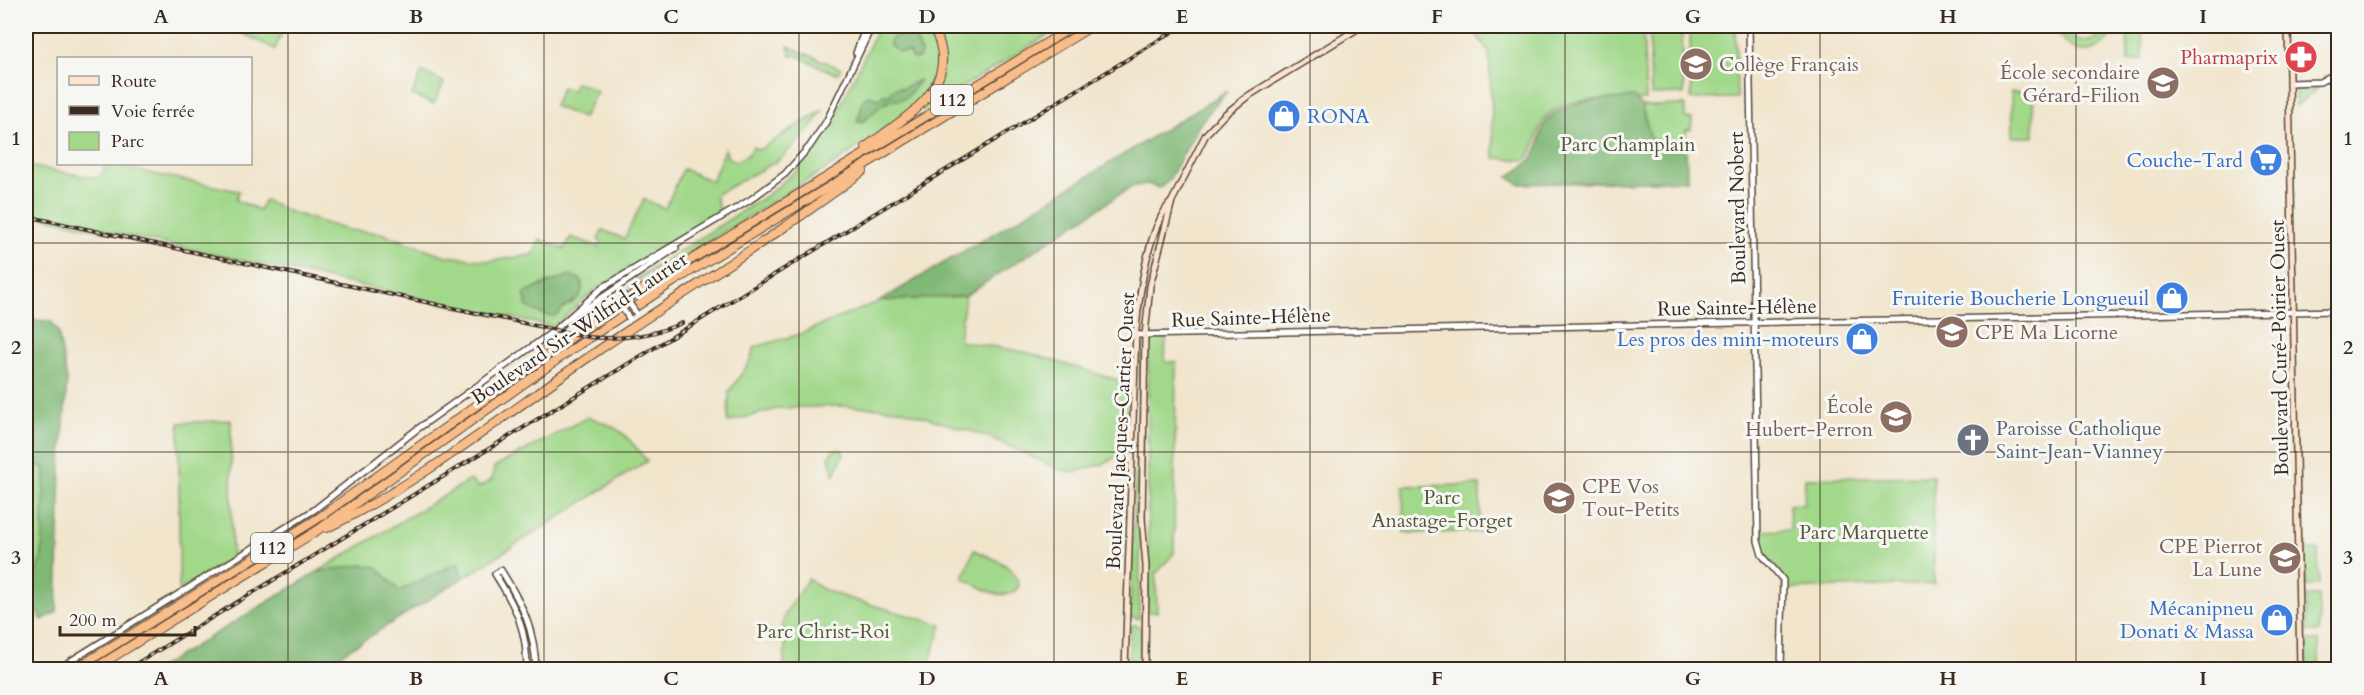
<svg xmlns="http://www.w3.org/2000/svg" width="2364" height="695" font-family="Cardo,serif">
<rect width="100%" height="100%" fill="#f6f6f2"/>
<filter id="ink" filterUnits="userSpaceOnUse"><feTurbulence type="fractalNoise" baseFrequency=".0167" numOctaves="2"/><feDisplacementMap in="SourceGraphic" scale="12" xChannelSelector="R" yChannelSelector="G"/><feConvolveMatrix kernelMatrix="1 2 1 2 8 2 1 2 1" color-interpolation-filters="sRGB"/></filter>
<filter id="wash" filterUnits="userSpaceOnUse"><feTurbulence type="fractalNoise" baseFrequency=".008" numOctaves="4" result="noise"/><feDisplacementMap in="SourceGraphic" scale="24" xChannelSelector="R" yChannelSelector="G"/><feGaussianBlur stdDeviation="1.35" result="paint"/><feColorMatrix in="noise" values="0 0 0 0 0 0 0 0 0 0 0 0 0 0 0 0 0 1.4 0 .05"/><feComposite in="paint" operator="in"/></filter>
<g filter="url(#wash)">
<rect width="100%" height="100%" fill="#f1e5cc"/>
<path fill="#a1d88a" stroke="#6e8154" stroke-width="1.5" fill-rule="evenodd" d="M227,26H285L275,49Z
M879,26H929L938,48V68L936,78L917,106L834,164L668,266L663,265L639,280L642,283L628,292L631,282L766,196L799,168L822,139L836,115ZM907,35L916,39L921,53L919,58L912,59L909,52H899L893,46V37ZM919,80C903,108 896,93 877,108C869,113 869,120 859,123L857,120L870,95L878,99L884,95L889,96L892,90L899,87L902,89Z
M934,26H977L994,28L1063,26L923,111L921,108L942,72Z
M1471,26H1643L1646,100C1616,100 1561,93 1543,121C1536,134 1537,148 1526,160L1494,158L1489,53Z
M1649,26H1682L1684,94L1651,95Z
M2055,26H2063C2070,39 2083,44 2097,39L2108,26H2118V36H2111C2093,61 2065,53 2055,26Z
M2127,26H2142L2143,60L2128,61Z
M1690,27H1735L1737,98L1691,99Z
M788,46L842,69L836,74L795,55L791,56Z
M422,72L444,82L434,104L412,95Z
M576,82L597,91L583,118L554,106L562,87L572,91Z
M2298,86H2317L2318,88L2296,106L2295,90Z
M2011,92H2033L2034,137H2012Z
M1685,105V118L1692,119L1691,130H1686L1687,180L1572,183L1569,108Z
M823,110L812,127L779,160L715,195L720,212L593,291L554,327L26,214V166L96,178L102,174L106,164H118L129,169L239,191L236,200L259,210L265,200L290,212L347,230L381,233L446,256L490,261L533,255L540,239L564,249L571,237L599,247L601,242L598,239L603,230L624,239L644,199L665,209L683,169L712,181L725,149L728,158L737,161L749,154L753,147L759,150ZM567,277L578,278L573,303L563,307L559,313C546,314 535,313 526,303V293L543,284Z
M965,296L959,341L1025,352L1128,383L1127,435L1123,448L1118,456L1103,464L1075,472L1061,470L989,437L899,409L841,406L780,408L728,422L729,392L749,363L755,347L797,335L880,301Z
M1166,336L1165,362H1176L1174,553L1156,574L1157,612H1148V342L1152,337Z
M1141,341L1143,344L1139,619L1130,617Z
M588,417C621,427 626,435 647,461L463,578L458,563L399,591L362,565L317,572L470,480L479,487L492,480L494,467Z
M231,420L232,559L179,591V423Z
M833,450H841L844,453L834,476L829,457Z
M26,464L45,467L42,559L30,584L26,587Z
M1933,476L1934,584L1783,589V577C1773,559 1759,555 1758,531L1790,530L1789,505L1804,504L1805,478Z
M1480,485V532L1404,533L1403,486Z
M974,550C993,559 1015,564 1019,586C1005,606 980,586 963,578Z
M2305,550H2318L2319,585L2306,586Z
M808,579L823,589L841,596L942,625L927,669H784L785,641L781,633L785,614Z
M2306,596H2319V632H2307Z
M1130,625H1137L1141,628L1140,669H1129Z
M2306,641H2319V669H2306Z"/>
<path fill="#80b876" stroke="#5e714a" stroke-width="1.5" d="M907,35L916,39L921,53L919,58L912,59L909,52H899L889,44L893,37Z
M920,80C916,85 912,91 908,96C903,101 896,99 889,101C875,106 869,122 858,122L863,100L867,96L878,99L884,95L889,96L892,90L899,87L902,89Z
M1227,91L1201,122L1169,180L1160,188L1146,184L1131,187L965,296L880,301L1038,207Z
M1634,97L1642,106L1651,139L1675,145L1686,154L1687,180L1519,184L1508,177C1523,167 1534,162 1539,144C1540,138 1541,131 1544,125C1558,98 1608,100 1634,97Z
M569,275L581,280C586,296 577,299 566,306C561,309 560,315 554,316C547,317 532,310 526,306L527,301L524,297L526,293Z
M26,320L51,321L58,331L67,380L61,466L57,612L42,620L27,596L30,584L42,558L45,467L26,464Z
M458,563L463,578L318,669H157L317,572L362,565L377,567L399,591Z"/>
</g>
<g filter="url(#ink)">
<g fill="none" stroke-linecap="round" stroke-linejoin="round">
<g stroke="#564638" stroke-width="8">
<path id="tertiary" d="M1749,26L1758,541L1762,555L1783,580L1781,670
M856,53L866,26
M2289,83L2320,82L2338,72
M579,313L676,248
M1136,335L2338,311
M56,670L314,510L416,430L555,330L602,288L750,200L785,174L810,146L826,122L872,26
M527,670C527,630 516,607 495,574L501,570C522,604 535,629 536,670"/>
</g>
<g stroke="#564638" stroke-width="8">
<path id="secondary" d="M2288,26L2300,670
M1125,670L1136,330C1139,295 1148,226 1172,201L1206,134L1224,115L1248,96L1362,26
M1145,670L1146,566L1142,518L1145,335L1150,286L1172,201"/>
</g>
<g stroke="#564638" stroke-width="10">
<path id="motorway" d="M988,26L1012,28L1033,26
M866,147C905,117 967,85 932,26
M327,528C424,481 508,412 596,352C685,291 777,236 863,171
M74,670L317,519L571,338L638,292L1074,26
M92,670L318,530L571,350L673,282L1092,26"/>
</g>
<use href="#tertiary" stroke="#fff" stroke-width="5"/>
<use href="#secondary" stroke="#fce5d0" stroke-width="5"/>
<use href="#motorway" stroke="#f8bd89" stroke-width="8"/>
<g stroke="#3b2a1e" stroke-width="4">
<path id="rail" d="M26,216L588,337C621,340 652,336 682,323
M126,670L1182,26"/>
</g>
<use href="#rail" stroke="#f6f6f2" stroke-width="1.5" stroke-dasharray="4.5" stroke-linecap="butt"/>
<g stroke="#564638" stroke-width="8" stroke-linecap="butt">
<path id="tertiary-bridge" d="M623,294L636,313
M616,299L629,318"/>
</g>
<use href="#tertiary-bridge" stroke="#fff" stroke-width="5"/>
</g>
</g>
<path fill="none" stroke="#3b2a1e" stroke-width="1.5" stroke-opacity="0.55" d="M288,26V670M544,26V670M799,26V670M1054,26V670M1310,26V670M1565,26V670M1820,26V670M2076,26V670M26,243H2338M26,452H2338"/>
<defs>
<g id="pharmacy-disc" transform="scale(1.725)"><circle r="9.5" fill="#e0444e" stroke="#f6f6f2"/><path d="M-2-6h4v4h4v4h-4v4h-4v-4h-4v-4h4Z" fill="#fff"/></g>
<g id="university-disc" transform="scale(1.725)"><circle r="9.5" fill="#8d6e63" stroke="#f6f6f2"/><path d="M0-5L7-2L0 1L-7-2ZM-4 1L0 2.5L4 1V4Q0 6-4 4Z" fill="#fff"/></g>
<g id="school-disc" transform="scale(1.725)"><circle r="9.5" fill="#8d6e63" stroke="#f6f6f2"/><path d="M0-5L7-2L0 1L-7-2ZM-4 1L0 2.5L4 1V4Q0 6-4 4Z" fill="#fff"/></g>
<g id="shop-disc" transform="scale(1.725)"><circle r="9.5" fill="#3f7fe0" stroke="#f6f6f2"/><path d="M-5-2.5h2.3a2.7 3.5 0 0 1 5.4 0H5L5.5 6h-11ZM-1.5-2.5h3a1.5 2.3 0 0 0-3 0Z" fill="#fff"/></g>
<g id="supermarket-disc" transform="scale(1.725)"><circle r="9.5" fill="#3f7fe0" stroke="#f6f6f2"/><path d="M-6-5.5h2.5l.6 2H6L4.5 2H-2.5L-4.4-4H-6ZM-1.5 3.2a1.3 1.3 0 1 0 .1 0ZM3 3.2a1.3 1.3 0 1 0 .1 0Z" fill="#fff"/></g>
<g id="church-disc" transform="scale(1.725)"><circle r="9.5" fill="#6b7280" stroke="#f6f6f2"/><path d="M-1.2-6h2.4v3.5h3.3v2.4h-3.3V6h-2.4V-.1h-3.3v-2.4h3.3Z" fill="#fff"/></g>
</defs>
<g fill-rule="evenodd">
<use href="#pharmacy-disc" x="2301" y="57"/>
<use href="#university-disc" x="1696" y="64"/>
<use href="#school-disc" x="2163" y="83"/>
<use href="#shop-disc" x="1284" y="116"/>
<use href="#supermarket-disc" x="2266" y="160"/>
<use href="#shop-disc" x="2172" y="298"/>
<use href="#school-disc" x="1952" y="332"/>
<use href="#shop-disc" x="1862" y="339"/>
<use href="#school-disc" x="1896" y="417"/>
<use href="#church-disc" x="1973" y="440"/>
<use href="#school-disc" x="1559" y="498"/>
<use href="#school-disc" x="2285" y="558"/>
<use href="#shop-disc" x="2277" y="620"/>
</g>
<g text-anchor="middle" stroke-width="6" stroke-linejoin="round" paint-order="stroke">
<g fill="#f6f6f2" stroke="#73675e" stroke-width="1.5">
<rect x="931" y="85" width="42" height="30" rx="4.5"/>
<rect x="251" y="533" width="42" height="30" rx="4.5"/>
</g>
<g font-size="18" font-weight="bold" fill="#3b2a1e">
<text x="952" y="106">112</text>
<text x="272" y="554">112</text>
</g>
<g font-size="20" fill="#be3a42" stroke="#f6f6f2" text-anchor="end">
<text x="2278" y="64">Pharmaprix</text>
</g>
<g font-size="20" fill="#785e54" stroke="#f6f6f2" text-anchor="start">
<text x="1719" y="71">Collège Français</text>
<text x="2140" y="79" text-anchor="end">École secondaire<tspan x="2140" dy="23">Gérard-Filion</tspan></text>
<text x="1975" y="339">CPE Ma Licorne</text>
<text x="1873" y="413" text-anchor="end">École<tspan x="1873" dy="23">Hubert-Perron</tspan></text>
<text x="1582" y="493">CPE Vos<tspan x="1582" dy="23">Tout-Petits</tspan></text>
<text x="2262" y="553" text-anchor="end">CPE Pierrot<tspan x="2262" dy="23">La Lune</tspan></text>
</g>
<g font-size="20" fill="#366cbe" stroke="#f6f6f2" text-anchor="end">
<text x="1307" y="123" text-anchor="start">RONA</text>
<text x="2243" y="167">Couche-Tard</text>
<text x="2149" y="305">Fruiterie Boucherie Longueuil</text>
<text x="1839" y="346">Les pros des mini-moteurs</text>
<text x="2254" y="615">Mécanipneu<tspan x="2254" dy="23">Donati &amp; Massa</tspan></text>
</g>
<g font-size="20" fill="#545639" stroke="#f6f6f2">
<text x="1628" y="151">Parc Champlain</text>
<text x="1442" y="504">Parc<tspan x="1442" dy="23">Anastage-Forget</tspan></text>
<text x="1864" y="539">Parc Marquette</text>
<text x="823" y="638">Parc Christ-Roi</text>
</g>
<g font-size="20" fill="#3b2a1e" stroke="#f6f6f2">
<text transform="translate(1737 208) rotate(-91)" y="7">Boulevard Nobert</text>
<text transform="translate(1737 307) rotate(-1)" y="7">Rue Sainte-Hélène</text>
<text transform="translate(1251 317) rotate(-2)" y="7">Rue Sainte-Hélène</text>
<text transform="translate(579 328) rotate(-34)" y="7">Boulevard Sir-Wilfrid-Laurier</text>
<text transform="translate(2279 348) rotate(-91)" y="7">Boulevard Curé-Poirier Ouest</text>
<text transform="translate(1120 431) rotate(-87)" y="7">Boulevard Jacques-Cartier Ouest</text>
</g>
<g font-size="20" fill="#5b616d" stroke="#f6f6f2" text-anchor="start">
<text x="1996" y="435">Paroisse Catholique<tspan x="1996" dy="23">Saint-Jean-Vianney</tspan></text>
</g>
</g>
<rect width="2364" height="695" fill="none" stroke="#f6f6f2" stroke-width="66"/>
<rect x="57" y="57" width="195" height="108" fill="#f6f6f2" stroke="#aba49d" stroke-width="1.5"/>
<rect x="69" y="76" width="30" height="9" fill="#fce5d0" stroke="#aba49d" stroke-width="1.5"/>
<text x="111" y="87" font-size="18" fill="#3b2a1e">Route</text>
<rect x="69" y="106" width="30" height="9" fill="#3b2a1e" stroke="#aba49d" stroke-width="1.5"/>
<text x="111" y="117" font-size="18" fill="#3b2a1e">Voie ferrée</text>
<rect x="69" y="132" width="30" height="18" fill="#a1d88a" stroke="#aba49d" stroke-width="1.5"/>
<text x="111" y="147" font-size="18" fill="#3b2a1e">Parc</text>
<path d="M60 626v9h135v-9" fill="none" stroke="#3b2a1e" stroke-width="3"/>
<text x="69" y="626" font-size="18" fill="#3b2a1e" stroke="#f6f6f2" stroke-width="4.5" paint-order="stroke">200 m</text>
<rect x="33" y="33" width="2298" height="629" fill="none" stroke="#3b2a1e" stroke-width="2"/>
<g font-size="20" text-anchor="middle" font-weight="bold" fill="#3b2a1e">
<text x="161" y="23">A</text>
<text x="416" y="23">B</text>
<text x="671" y="23">C</text>
<text x="927" y="23">D</text>
<text x="1182" y="23">E</text>
<text x="1437" y="23">F</text>
<text x="1693" y="23">G</text>
<text x="1948" y="23">H</text>
<text x="2203" y="23">I</text>
<text x="16" y="145">1</text>
<text x="2348" y="145">1</text>
<text x="16" y="354">2</text>
<text x="2348" y="354">2</text>
<text x="16" y="564">3</text>
<text x="2348" y="564">3</text>
<text x="161" y="685">A</text>
<text x="416" y="685">B</text>
<text x="671" y="685">C</text>
<text x="927" y="685">D</text>
<text x="1182" y="685">E</text>
<text x="1437" y="685">F</text>
<text x="1693" y="685">G</text>
<text x="1948" y="685">H</text>
<text x="2203" y="685">I</text>
</g>
</svg>
